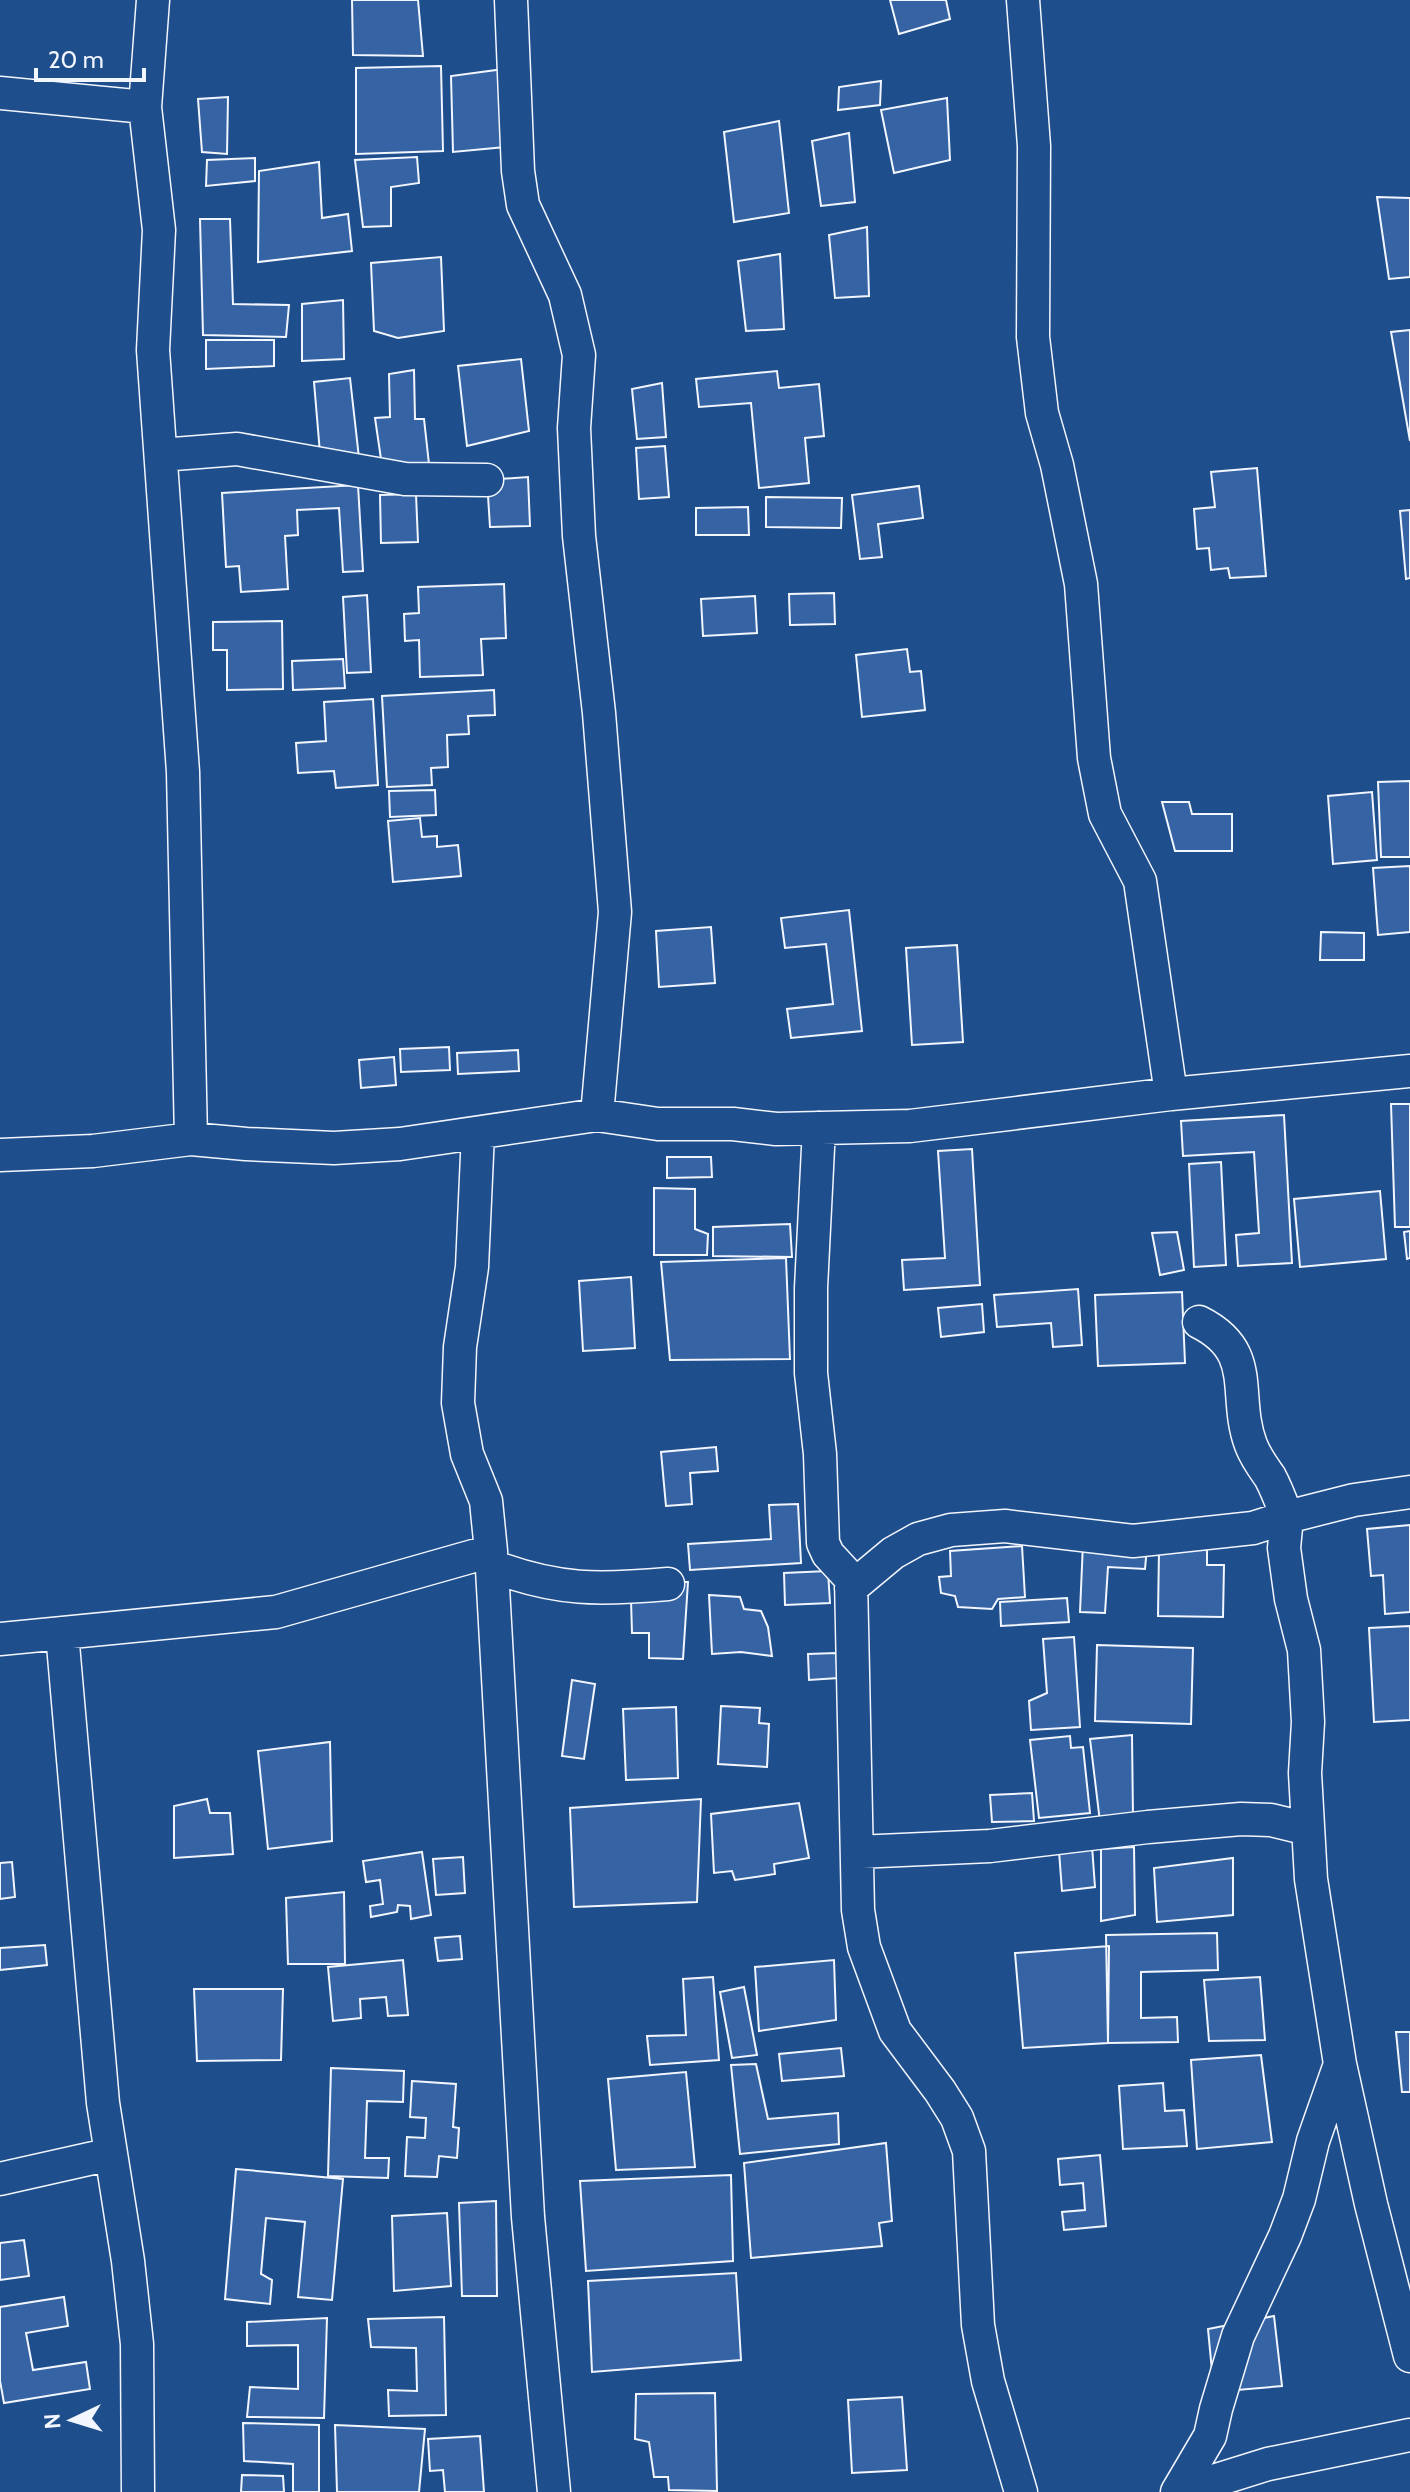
<svg xmlns="http://www.w3.org/2000/svg" width="1410" height="2492" font-family="Cabin,sans-serif">
<rect width="100%" height="100%" fill="#1f4e8c"/>
<path fill="#3563a3" stroke="#f2f6ff" stroke-width="2" d="M352,0H418L423,56L353,55Z
M890,0H946L950,19L899,34Z
M441,66L443,151L356,154V68Z
M504,69L505,147L453,152L451,76Z
M881,81L880,105L838,110L839,87Z
M228,97L227,154L202,152L198,99Z
M947,98L950,160L894,173L881,110Z
M779,121L789,213L734,222L724,132Z
M849,133L855,202L821,206L812,141Z
M417,157L419,183L391,187V226L363,227L355,160Z
M255,158V181L206,186L207,160Z
M319,162L322,218L348,214L352,251L258,262L259,171Z
M1377,197L1410,198V277L1389,279Z
M200,219H230L233,304L289,305L286,337L203,335Z
M867,227L869,296L835,298L829,235Z
M780,254L784,329L746,331L738,261Z
M441,257L444,331L398,338L374,331L371,263Z
M343,300L344,359L302,361V304Z
M1410,330V441L1391,332Z
M206,340H274V366L206,369Z
M521,359L529,431L467,446L458,366Z
M414,370L415,419H424L429,464L382,466L375,418L390,417L389,374Z
M777,371L779,388L819,384L824,436L805,438L809,483L759,488L751,403L699,407L696,379Z
M350,378L359,458L321,465L314,382Z
M662,383L666,437L637,439L632,389Z
M665,446L669,497L639,499L636,448Z
M1257,468L1266,576L1230,578L1228,568L1211,570L1209,548L1197,549L1194,509L1215,507L1211,472Z
M528,477L530,526L490,527L487,480Z
M358,485L363,571L343,572L339,508L297,510L298,535L285,536L288,589L241,592L239,566L226,567L222,493Z
M919,486L923,518L878,524L882,557L860,559L852,495Z
M416,494L418,542L381,543L380,495Z
M766,497L842,498L841,528L766,527Z
M748,507L749,535H696V508Z
M1410,510V578L1406,579L1400,511Z
M504,584L506,638L481,639L483,675L420,677L419,640L405,641L404,614L419,613L418,587Z
M834,593L835,624L790,625L789,594Z
M367,595L371,672L347,673L343,597Z
M755,596L757,633L703,636L701,599Z
M282,621L283,689L227,690V650H213V622Z
M907,649L910,672L921,671L925,710L862,717L856,655Z
M343,659L345,688L293,690L292,661Z
M494,690L495,715L468,716L469,734L447,735L448,767L431,768L432,785L387,787L382,696Z
M373,699L378,785L336,788L334,771L298,773L296,743L326,741L324,702Z
M1410,781V857H1381L1378,782Z
M435,790L436,815L390,817L389,791Z
M1372,792L1377,860L1333,864L1328,796Z
M1162,802H1189L1192,814H1232V851H1175Z
M420,818L422,837L437,836V847L458,845L461,876L393,882L388,821Z
M1410,866V932L1378,935L1373,868Z
M849,910L862,1031L791,1038L787,1009L833,1004L826,944L785,948L781,918Z
M711,927L715,983L659,987L656,931Z
M1321,932L1364,933V960H1320Z
M957,945L963,1042L912,1045L906,948Z
M449,1047L450,1070L401,1072L400,1049Z
M518,1050L519,1071L458,1074L457,1053Z
M394,1057L396,1085L361,1088L359,1060Z
M1391,1104H1410V1227H1395Z
M1284,1115L1292,1263L1238,1266L1236,1235L1259,1233L1254,1152L1183,1156L1181,1121Z
M972,1149L980,1285L904,1290L902,1260L945,1258L938,1151Z
M667,1157H711L712,1177L667,1178Z
M1221,1162L1226,1265L1194,1267L1189,1164Z
M654,1188L695,1189V1229L708,1234L707,1255H654Z
M1380,1191L1386,1259L1300,1267L1294,1199Z
M790,1224L792,1257L713,1256V1227Z
M1410,1231V1258L1407,1259L1404,1232Z
M1177,1232L1184,1270L1160,1275L1152,1233Z
M786,1258L790,1359L670,1360L661,1262Z
M631,1277L635,1348L583,1351L579,1281Z
M1078,1289L1082,1345L1053,1347L1051,1323L997,1327L994,1295Z
M1182,1292L1185,1363L1098,1366L1095,1295Z
M982,1304L984,1332L941,1337L938,1308Z
M716,1447L718,1471L690,1473L692,1504L666,1506L661,1452Z
M798,1504L801,1563L690,1570L688,1544L771,1539L769,1505Z
M1410,1525V1612L1385,1614L1383,1575L1371,1576L1367,1529Z
M1083,1543L1147,1547L1145,1569L1108,1567L1105,1613L1080,1612Z
M1022,1546L1025,1597L998,1599L992,1609L958,1607L955,1596L941,1593L939,1577L951,1576L950,1551Z
M1159,1550H1207V1565H1224L1223,1617L1158,1616Z
M828,1571L830,1603L785,1605L784,1573Z
M648,1581L688,1582L683,1659L649,1658V1633H632L631,1600Z
M709,1595L740,1597L744,1609L761,1611L768,1627L772,1656L741,1652L712,1654Z
M1067,1598L1069,1622L1001,1626L1000,1602Z
M1410,1626V1720L1374,1722L1369,1628Z
M1074,1637L1080,1727L1031,1730L1029,1701L1047,1693L1043,1639Z
M1097,1645L1193,1648L1191,1724L1095,1721Z
M836,1653L838,1678L809,1680L808,1654Z
M572,1680L595,1684L584,1759L562,1756Z
M721,1706L760,1708L759,1723L769,1724L767,1767L718,1764Z
M676,1707L678,1778L626,1780L623,1709Z
M1132,1735L1133,1818L1100,1822L1090,1739Z
M1070,1736L1071,1748L1083,1747L1090,1813L1039,1818L1030,1740Z
M330,1742L332,1841L268,1849L258,1751Z
M1032,1793L1034,1821L992,1822L990,1795Z
M207,1799L210,1813H230L233,1854L174,1858V1806Z
M701,1799L697,1902L574,1907L570,1808Z
M799,1803L809,1858L774,1864L775,1874L735,1880L732,1871L714,1873L711,1814Z
M1092,1846L1095,1887L1062,1891L1059,1851Z
M1134,1847L1135,1915L1101,1921V1849Z
M422,1852L431,1915L411,1919L410,1906L398,1905L397,1912L371,1917L370,1906L383,1904L380,1880L366,1882L363,1861Z
M463,1857L465,1893L436,1895L433,1859Z
M1233,1858V1915L1157,1922L1154,1868Z
M12,1862L15,1897L0,1899V1863Z
M344,1892L345,1964H288L286,1898Z
M1217,1933L1218,1970L1141,1972V2018L1177,2017L1178,2042L1108,2043L1106,1935Z
M460,1936L462,1959L438,1961L435,1938Z
M45,1945L47,1965L0,1970V1948Z
M1109,1946L1108,2043L1023,2048L1015,1953Z
M403,1960L408,2015L388,2016L386,1997L360,1999L361,2018L333,2021L328,1967Z
M834,1960L836,2020L759,2031L755,1967Z
M713,1977L719,2060L650,2065L647,2036L686,2035L683,1979Z
M1260,1977L1265,2040L1209,2041L1204,1980Z
M744,1987L757,2055L732,2058L720,1992Z
M194,1989H283L281,2060L197,2061Z
M1396,2032H1410V2092H1402Z
M841,2048L844,2076L782,2081L779,2054Z
M1261,2055L1272,2142L1197,2149L1191,2060Z
M756,2064L768,2119L838,2113L839,2144L740,2154L731,2065Z
M331,2068L404,2071L403,2102L367,2101L365,2158H389L388,2178L328,2176Z
M686,2072L695,2167L616,2170L608,2079Z
M412,2081L456,2084L453,2127L459,2128L457,2158L439,2156L437,2177L405,2176L407,2137L425,2138L426,2118L410,2117Z
M1163,2083L1165,2111L1184,2110L1187,2146L1123,2149L1119,2086Z
M886,2143L892,2221L879,2223L882,2246L751,2258L744,2163Z
M1100,2155L1106,2226L1064,2230L1062,2212L1085,2210L1083,2183L1060,2185L1058,2159Z
M236,2169L343,2179L332,2300L298,2297L305,2222L266,2218L261,2274L272,2280L270,2304L225,2299Z
M731,2175L733,2261L586,2271L580,2181Z
M496,2201L497,2296H462L459,2203Z
M447,2213L451,2286L394,2291L392,2216Z
M24,2240L29,2276L0,2280V2243Z
M736,2273L741,2360L592,2372L588,2281Z
M64,2297L68,2326L26,2333L33,2370L86,2362L90,2389L4,2403L0,2381V2307Z
M1274,2316L1282,2386L1214,2392L1208,2329Z
M444,2317L446,2415L389,2416L388,2390L417,2391L416,2348L371,2347L368,2319Z
M327,2318L324,2418L247,2417L250,2387L298,2389V2345L247,2346V2322Z
M715,2393L717,2491L669,2490L668,2477H654L649,2442L635,2439L636,2394Z
M902,2397L907,2470L852,2473L848,2400Z
M243,2423L319,2425V2492H293V2464L244,2461Z
M335,2425L425,2429L419,2492H337Z
M480,2436L484,2492H445L443,2470L430,2471L428,2439Z
M242,2475L283,2476L284,2492H241Z"/>
<g fill="none" stroke-linecap="round" stroke-linejoin="round">
<g stroke="#f2f6ff" stroke-width="35">
<path id="street" d="M153,0L145,107L159,230L153,350L183,772L191,1139
M511,0L518,171L523,205L565,295L579,355L574,428L579,536L599,713L615,912L597,1115
M1023,0L1034,146L1033,337L1042,413L1057,465L1081,584L1094,758L1105,814L1140,881L1171,1094
M0,93L145,107
M161,455L237,449L405,479L487,480
M819,1128L811,1288V1373L820,1454L823,1543L828,1554L851,1579L858,1910L864,1947L895,2031L940,2091L957,2118L969,2151L978,2325L988,2381L1021,2492
M478,1133L472,1267L460,1347L458,1403L467,1454L486,1501L491,1551L528,2217L554,2492
M0,1155L93,1151L191,1139L246,1144L334,1148L400,1144L597,1115L658,1124H733L776,1129L910,1126L1171,1094L1410,1071
M1410,1492L1354,1500L1287,1517L1284,1548L1291,1599L1304,1650L1308,1722L1305,1773L1311,1879L1340,2064L1371,2204L1410,2356
M492,1566C558,1591 599,1590 668,1584
M851,1588L893,1553L918,1539L951,1530L1005,1526L1133,1541L1253,1528L1287,1517C1282,1504 1277,1490 1270,1477C1263,1467 1256,1458 1251,1445C1232,1395 1259,1352 1199,1322
M62,1633L103,2103L128,2261L137,2344L138,2492
M0,1639L276,1612L491,1551
M857,1852L990,1846L1148,1827L1241,1819L1271,1820L1308,1829
M0,2179L111,2154
M1177,2492L1210,2436L1216,2409L1238,2336L1285,2236L1299,2199L1313,2141L1340,2064
M1178,2492L1268,2464L1410,2435"/>
</g>
<use href="#street" stroke="#1f4e8c" stroke-width="32"/>
</g>
<g transform="translate(72 2420) rotate(266)" stroke="#1f4e8c" stroke-width="6" paint-order="stroke">
<path d="M0-6L14 30L0 20L-14 30Z" fill="#f2f6ff"/>
<text y="-12" font-size="22" font-weight="bold" text-anchor="middle" fill="#f2f6ff">N</text>
</g>
<path d="M36 68v12h108v-12" fill="none" stroke="#f2f6ff" stroke-width="4"/>
<text x="48" y="68" font-size="24" fill="#f2f6ff" stroke="#1f4e8c" stroke-width="6" paint-order="stroke">20 m</text>
</svg>
